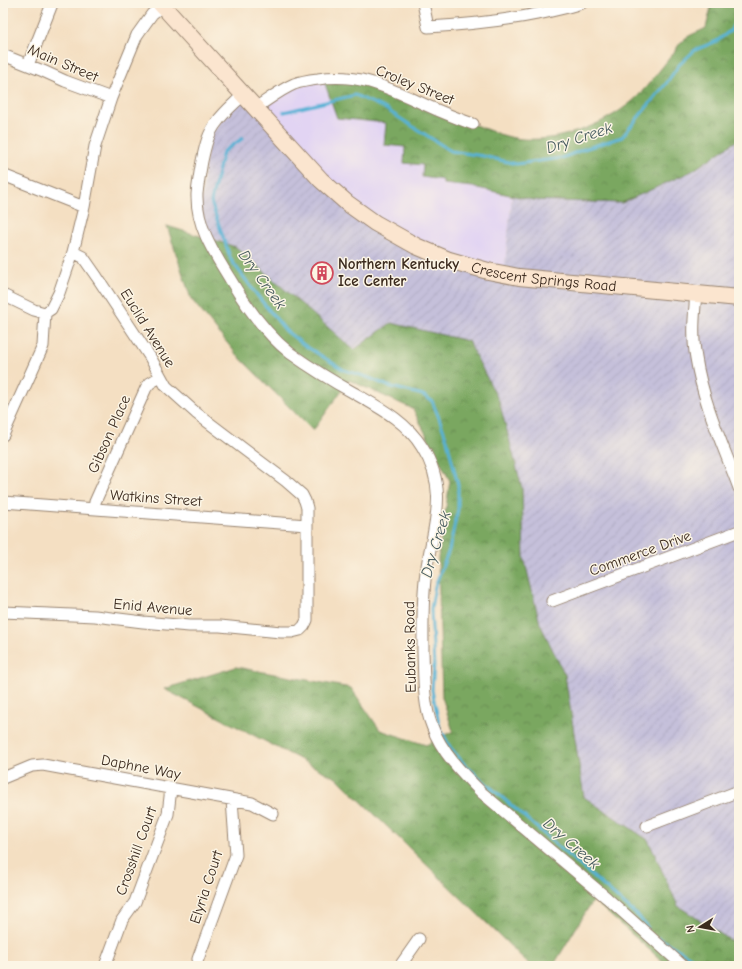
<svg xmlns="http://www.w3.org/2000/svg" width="742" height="969" font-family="'Comic Neue',sans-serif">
<defs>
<pattern id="industrial-furrows" width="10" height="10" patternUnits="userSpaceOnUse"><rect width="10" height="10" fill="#c5c0da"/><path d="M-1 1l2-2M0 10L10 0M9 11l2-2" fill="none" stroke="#aaa5bb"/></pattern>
<pattern id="forest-crowns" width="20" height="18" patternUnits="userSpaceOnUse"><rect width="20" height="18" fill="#7aa760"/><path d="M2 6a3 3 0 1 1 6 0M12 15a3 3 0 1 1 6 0" fill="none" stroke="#65884f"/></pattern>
</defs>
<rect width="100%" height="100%" fill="#fcf5e5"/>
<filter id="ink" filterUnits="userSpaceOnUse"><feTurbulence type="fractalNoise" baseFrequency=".025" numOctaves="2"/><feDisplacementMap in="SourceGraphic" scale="8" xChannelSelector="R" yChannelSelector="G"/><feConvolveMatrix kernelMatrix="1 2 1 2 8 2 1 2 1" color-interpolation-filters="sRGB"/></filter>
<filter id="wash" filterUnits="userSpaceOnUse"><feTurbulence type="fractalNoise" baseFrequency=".012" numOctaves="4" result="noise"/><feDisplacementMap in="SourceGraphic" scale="16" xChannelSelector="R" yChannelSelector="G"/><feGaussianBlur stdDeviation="0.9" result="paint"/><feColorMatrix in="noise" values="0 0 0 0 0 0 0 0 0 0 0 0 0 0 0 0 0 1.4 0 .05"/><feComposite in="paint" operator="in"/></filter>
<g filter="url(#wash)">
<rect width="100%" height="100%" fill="#f4dfc2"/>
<path fill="#e2d4f3" d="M323,78L386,123L405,147L423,165L444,180L443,184L473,187L512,196L504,274L375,223L255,108L280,92Z"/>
<path fill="url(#industrial-furrows)" d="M243,95L375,223L504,274L512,196L533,200L622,203L692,171L739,139V946L678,906L648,840L584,797L565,675L540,624L524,558L522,488L391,323L354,350L236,247L205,236L199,214L209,135Z"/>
<path fill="url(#forest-crowns)" stroke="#5a683f" d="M712,3H739V139L692,171L622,203L533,200L473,187L443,184V180L422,177L423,165L404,163L405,147L384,145L386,123L337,118L323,78H349L499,134C507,136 515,139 523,139C562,142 610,123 638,96C651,82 663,66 675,51C677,48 679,44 682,41C688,35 699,32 706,28Z
M167,226L236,247L354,350L391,323L468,341L499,401L522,488L524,558L540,624L565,675L584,797L648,840L678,906L739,946V966H668L593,900L553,966H531L338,779L164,689L236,667L351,688L380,730L426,745L453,731L442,697L438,558L450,481L413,409L349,380L313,431L238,356L191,299Z"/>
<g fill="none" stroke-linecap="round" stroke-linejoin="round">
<path stroke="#57b2d5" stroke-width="3" d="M284,112L355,95L384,108L451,151L483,156L516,164L562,158L584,149L622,137L665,85L679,65L695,50L717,41L731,30L737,18V3
M243,138L223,152L211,202L231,260L260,299L286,331L304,345L344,370L367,377L388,386L423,395L432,401L439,418L447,440L458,485V509L449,550L435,586L431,609L434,665L432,690L440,728L450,747L465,765L639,917L647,927
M659,938L706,966"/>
</g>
</g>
<g filter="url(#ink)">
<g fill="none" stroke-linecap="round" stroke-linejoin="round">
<g stroke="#988470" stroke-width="13">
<path id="street" d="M423,3L428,27C479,24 533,18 582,3
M3,55L43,71L65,81L111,98
M28,65L52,4
M243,95C234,104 224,112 217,122C208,133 205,147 202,161C200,172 198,183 197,194C196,226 214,253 230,279C246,306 265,333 290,353C311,368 332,381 354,393C380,408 406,421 422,447C450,491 433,526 426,572C422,599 423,625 423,652C424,675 423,704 432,726C441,752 463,774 482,793L607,898L683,966
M255,108C268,100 280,90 294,84C302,81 310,80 318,79C365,72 395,92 437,110C449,115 461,120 473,124
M3,175L84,207
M696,294C694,315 692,337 696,358C703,403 723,445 739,488
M3,295L34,310L45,313
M3,435L43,346L45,313L51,309L59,293L73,252L84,207L95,146L111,98L137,35L152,14L162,6
M3,502L307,525
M94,509L95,502L146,388L150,383L160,377
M552,601L739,531
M3,612L95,616L143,622L189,626H220L281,632H292L300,630L304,626L307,620V508L305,501L302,495L286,481L196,413L166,386L150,357L97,277L83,257L73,252
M3,778L32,766L43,765L252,803L273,814
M647,826L739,791
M198,959L236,855L232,800
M105,966L122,920L135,902L168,814L171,788
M400,966L419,939"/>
</g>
<g stroke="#988470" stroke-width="18">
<g id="secondary">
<path id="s1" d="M160,3L321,180L347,203L375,223L416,246L449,260L488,271L519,277L739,298"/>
</g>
</g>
<use href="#street" stroke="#fff" stroke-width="11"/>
<use href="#secondary" stroke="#fbe5cf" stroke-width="16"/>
</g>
</g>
<defs>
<g id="building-ring" transform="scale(1.15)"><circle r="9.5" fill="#fcf5e5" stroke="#d1495b" stroke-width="1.5"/><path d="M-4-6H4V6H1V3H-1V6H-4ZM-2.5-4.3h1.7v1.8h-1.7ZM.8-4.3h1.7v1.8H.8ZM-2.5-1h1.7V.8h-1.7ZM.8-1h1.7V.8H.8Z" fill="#d1495b"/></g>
</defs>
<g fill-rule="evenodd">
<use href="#building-ring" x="322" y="273"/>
</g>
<g text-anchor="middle" stroke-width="3" stroke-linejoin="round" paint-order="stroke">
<g font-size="15" fill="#3b2a1e" stroke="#fcf5e5">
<text transform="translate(63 63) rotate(23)" y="5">Main Street</text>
<text transform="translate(415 85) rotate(22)" y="5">Croley Street</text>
<text dy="5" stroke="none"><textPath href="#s1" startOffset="488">Crescent Springs Road</textPath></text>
<text transform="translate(148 328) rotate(58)" y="5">Euclid Avenue</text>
<text transform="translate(109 434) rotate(-66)" y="5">Gibson Place</text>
<text transform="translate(156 498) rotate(4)" y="5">Watkins Street</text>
<text transform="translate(640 553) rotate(-20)" y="5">Commerce Drive</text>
<text transform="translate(153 607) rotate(5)" y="5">Enid Avenue</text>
<text transform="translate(410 647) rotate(-91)" y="5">Eubanks Road</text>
<text transform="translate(141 767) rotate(11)" y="5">Daphne Way</text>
<text transform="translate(136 851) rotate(-70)" y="5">Crosshill Court</text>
<text transform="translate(206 887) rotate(-72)" y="5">Elyria Court</text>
</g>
<g font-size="15" font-weight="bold" fill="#3b2a1e" stroke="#fcf5e5" text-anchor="start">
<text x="338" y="269">Northern Kentucky<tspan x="338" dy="17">Ice Center</tspan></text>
</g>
<g font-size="16" font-style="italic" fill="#455a5e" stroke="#fcf5e5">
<text transform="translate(579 137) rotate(-18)" y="6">Dry Creek</text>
<text transform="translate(263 279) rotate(54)" y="6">Dry Creek</text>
<text transform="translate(435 544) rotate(-73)" y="6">Dry Creek</text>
<text transform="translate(572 843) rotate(41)" y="6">Dry Creek</text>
</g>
</g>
<rect width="742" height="969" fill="none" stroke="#fcf5e5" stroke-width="16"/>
<g transform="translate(700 927) rotate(259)" stroke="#fcf5e5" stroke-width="3" paint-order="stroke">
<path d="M0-3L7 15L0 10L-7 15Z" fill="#3b2a1e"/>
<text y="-6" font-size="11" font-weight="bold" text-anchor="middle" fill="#3b2a1e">N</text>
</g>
</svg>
